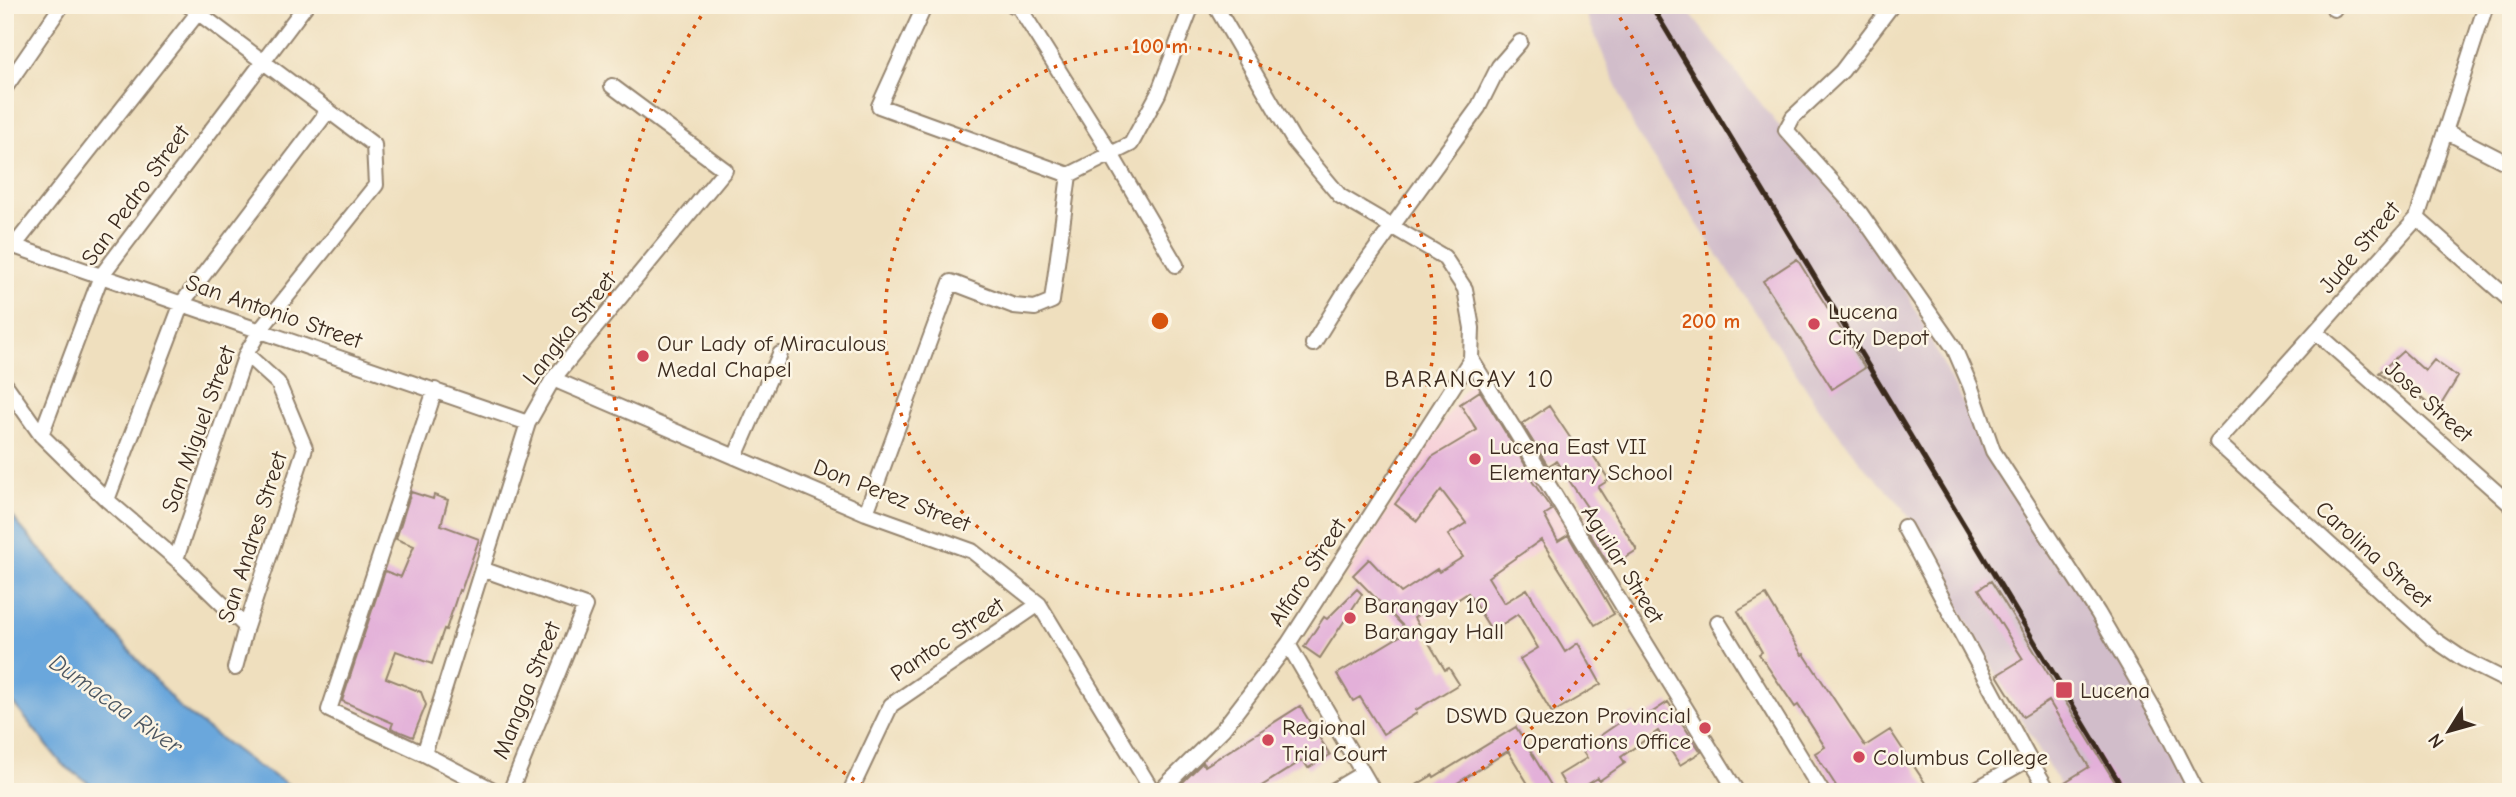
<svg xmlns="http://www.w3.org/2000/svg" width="2516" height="797" font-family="'Comic Neue',sans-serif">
<rect width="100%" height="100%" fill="#fcf5e5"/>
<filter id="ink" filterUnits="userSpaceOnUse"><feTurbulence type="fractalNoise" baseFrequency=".0143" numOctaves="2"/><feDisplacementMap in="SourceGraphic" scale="14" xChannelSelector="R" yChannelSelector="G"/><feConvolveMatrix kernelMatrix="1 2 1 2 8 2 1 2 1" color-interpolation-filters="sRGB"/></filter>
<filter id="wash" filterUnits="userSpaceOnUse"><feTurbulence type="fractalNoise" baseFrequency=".00686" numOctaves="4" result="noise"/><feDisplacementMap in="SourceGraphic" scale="28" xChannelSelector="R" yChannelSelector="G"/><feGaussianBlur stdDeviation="1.57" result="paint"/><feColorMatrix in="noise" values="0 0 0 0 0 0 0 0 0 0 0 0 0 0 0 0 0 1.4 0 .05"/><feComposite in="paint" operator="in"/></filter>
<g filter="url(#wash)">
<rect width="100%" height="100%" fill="#efdfbe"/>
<path fill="#f6cfd8" d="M1474,378H1479L1572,528L1447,611L1404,630L1346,577L1463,391Z"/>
<path fill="#d1bdca" d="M1582,5H1683L1805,159L1866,212L1974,425L2112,635L2193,792H2065L2042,756L1903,507L1862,464L1819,408L1635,130Z"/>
<path fill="#6ba7dc" stroke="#53687d" stroke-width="2" d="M5,504L18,524L180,708L254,764L301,792H101L62,764L5,693Z"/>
<g id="blocks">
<path fill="#e3b0d9" d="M1797,259L1865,368L1832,389L1763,281Z
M2403,351L2425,371L2434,360L2458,377L2437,411L2404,384L2401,389L2379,373Z
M1480,391L1532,476L1530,478L1552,510L1544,515L1558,541L1568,535L1614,614L1595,625L1541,540L1488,577L1504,603L1527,589L1565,652L1578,643L1601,684L1552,713L1520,659L1538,648L1518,614L1492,631L1468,593L1442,610L1437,602L1414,618L1445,670L1449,668L1459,684L1416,710L1417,713L1383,734L1360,697L1353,701L1337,674L1408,631L1353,575L1369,559L1401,593L1437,569L1439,572L1463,557L1448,535L1466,523L1441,490L1417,521L1395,504L1432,457L1477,430L1460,404Z
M1549,406L1579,451L1587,446L1609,480L1598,487L1637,550L1615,564L1612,558L1607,562L1584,524L1589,521L1586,516L1591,513L1556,461L1548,466L1522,424Z
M411,492L433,499L434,495L448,500L441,525L479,539L461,591L459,590L446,630L444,629L432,664L396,651L386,678L421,692L426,705L413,737L391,728L393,723L342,701L385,571L401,577L414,546L396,539Z
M1991,581L2121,792H2059L2057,787L2089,767L2049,701L2023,717L1997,675L2023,659L1979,589Z
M1357,589L1362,594L1320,658L1304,647L1324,617L1327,619Z
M1766,595L1802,655L1804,654L1865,746L1890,730L1931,792H1840L1815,753L1825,747L1798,705L1795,707L1759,654L1762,652L1738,611Z
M1668,702L1701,752L1680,765L1658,731L1621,757L1625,763L1599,781L1598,778L1575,792H1569L1559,775L1587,758L1581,749L1633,713L1639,721Z
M1300,706L1330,755L1308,768L1303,760L1252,792H1186L1181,784L1203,762L1205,766Z
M1516,727L1555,792H1533L1508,751L1443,792H1405L1433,775L1434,777Z"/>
</g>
</g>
<g filter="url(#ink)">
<use href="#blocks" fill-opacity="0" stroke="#95846e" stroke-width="2"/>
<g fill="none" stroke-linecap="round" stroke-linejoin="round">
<g stroke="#95846e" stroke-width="18">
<path id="minor" d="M925,5L879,106L1069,175L1131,144L1158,94L1192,5
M1013,5L1019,7L1111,154L1176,265
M1215,5L1294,141L1340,196L1444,257L1465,289L1472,328L1471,359
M1892,5L1842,71L1793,117L1786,130L1860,213L1954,348L1970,385L1993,451L2098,613L2162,723L2197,792
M2486,5L2417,218L2217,442L2432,638L2463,659L2511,683
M2334,9L2336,5
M5,88L62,5
M2445,131L2511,165
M2417,218L2511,301
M5,243L528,423
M14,246L204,5
M2316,332L2511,505
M1313,344L1348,287L1478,108L1499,66L1520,42
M1471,359L1737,792
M553,379L866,513L972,551L1039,604L1153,792
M5,384L41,435L107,500L176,559L246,627
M435,390L329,710L424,754L497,792
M41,435L101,276L306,5
M735,457L780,354
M107,500L182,303L328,111
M866,513L951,282L1014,306L1035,308L1052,301L1069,175
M1904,527L2029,759L2049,792
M176,559L246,354L261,329L376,185L374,145L188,5
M482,569L585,606L510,792
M1718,622L1822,792
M1288,644L1374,792
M235,668L246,627L305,448L278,383L246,354
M424,754L528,423L553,379L725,170L612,86
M850,792L891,705L1039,604
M1159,792L1223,729L1288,644L1471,359
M1331,792L1363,773
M1971,792L2029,759"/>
</g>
<use href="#minor" stroke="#fff" stroke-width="14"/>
<path stroke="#3b2a1e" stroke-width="5" d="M1651,5L2125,792"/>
</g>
</g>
<g fill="none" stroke="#d7540e" stroke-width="3.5" stroke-dasharray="3.5 7">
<circle cx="1160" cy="321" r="275"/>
<path d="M872 791A551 551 0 0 1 706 9M1614 9A551 551 0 0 1 1448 791"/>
</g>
<g fill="#d1495b" stroke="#fcf5e5" stroke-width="2.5">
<circle cx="1814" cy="324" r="7"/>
<circle cx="643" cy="356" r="7"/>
<circle cx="1475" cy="459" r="7"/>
<circle cx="1350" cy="618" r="7"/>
<rect x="2055" y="681" width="18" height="18" rx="3.5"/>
<circle cx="1705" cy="728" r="7"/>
<circle cx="1268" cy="740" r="7"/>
<circle cx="1859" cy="757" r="7"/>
</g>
<g text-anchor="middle" stroke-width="5" stroke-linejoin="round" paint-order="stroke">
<g font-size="23" fill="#3b2a1e" stroke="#fcf5e5">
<text transform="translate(135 195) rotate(-54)" y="8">San Pedro Street</text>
<text transform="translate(2359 247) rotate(-50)" y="8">Jude Street</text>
<text transform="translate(274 311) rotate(19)" y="8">San Antonio Street</text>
<text transform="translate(569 328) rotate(-52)" y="8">Langka Street</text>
<text transform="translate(2429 401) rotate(42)" y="8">Jose Street</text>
<text transform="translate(198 429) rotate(-70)" y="8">San Miguel Street</text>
<text transform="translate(892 495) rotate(21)" y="8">Don Perez Street</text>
<text transform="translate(252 537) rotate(-72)" y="8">San Andres Street</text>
<text transform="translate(2374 554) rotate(42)" y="8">Carolina Street</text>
<text transform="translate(1623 564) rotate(58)" y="8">Aguilar Street</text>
<text transform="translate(1307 572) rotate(-57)" y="8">Alfaro Street</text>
<text transform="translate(947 639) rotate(-34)" y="8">Pantoc Street</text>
<text transform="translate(526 690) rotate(-68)" y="8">Mangga Street</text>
</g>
<g font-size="23" fill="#3b2a1e" stroke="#fcf5e5" text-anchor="start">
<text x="1828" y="319">Lucena<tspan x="1828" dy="26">City Depot</tspan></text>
<text x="657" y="351">Our Lady of Miraculous<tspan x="657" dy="26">Medal Chapel</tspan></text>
<text x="1489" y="454">Lucena East VII<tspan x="1489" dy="26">Elementary School</tspan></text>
<text x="1364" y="613">Barangay 10<tspan x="1364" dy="26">Barangay Hall</tspan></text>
<text x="2080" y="698">Lucena</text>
<text x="1691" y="723" text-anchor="end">DSWD Quezon Provincial<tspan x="1691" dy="26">Operations Office</tspan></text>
<text x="1282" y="735">Regional<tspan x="1282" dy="26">Trial Court</tspan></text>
<text x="1873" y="765">Columbus College</text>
</g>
<g font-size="24" letter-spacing="2" fill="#3b2a1e" stroke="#fcf5e5">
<text x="1470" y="387">BARANGAY 10</text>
</g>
<g font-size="24" font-style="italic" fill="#4c5660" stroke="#fcf5e5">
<text transform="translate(116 704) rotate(35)" y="8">Dumacaa River</text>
</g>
</g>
<circle cx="1160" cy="321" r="10" fill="#d7540e" stroke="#fcf5e5" stroke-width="3.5"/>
<g font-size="21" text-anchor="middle" font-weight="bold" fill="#d7540e" stroke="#fcf5e5" stroke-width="5" stroke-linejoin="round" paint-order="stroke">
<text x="1160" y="53">100 m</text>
<text x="1711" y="328">200 m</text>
</g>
<rect width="2516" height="797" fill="none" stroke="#fcf5e5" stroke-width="28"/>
<g transform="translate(2449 731) rotate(233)" stroke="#fcf5e5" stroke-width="5" paint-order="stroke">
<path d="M0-5L12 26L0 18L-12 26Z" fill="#3b2a1e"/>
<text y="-10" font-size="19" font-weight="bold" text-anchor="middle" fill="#3b2a1e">N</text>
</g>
</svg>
